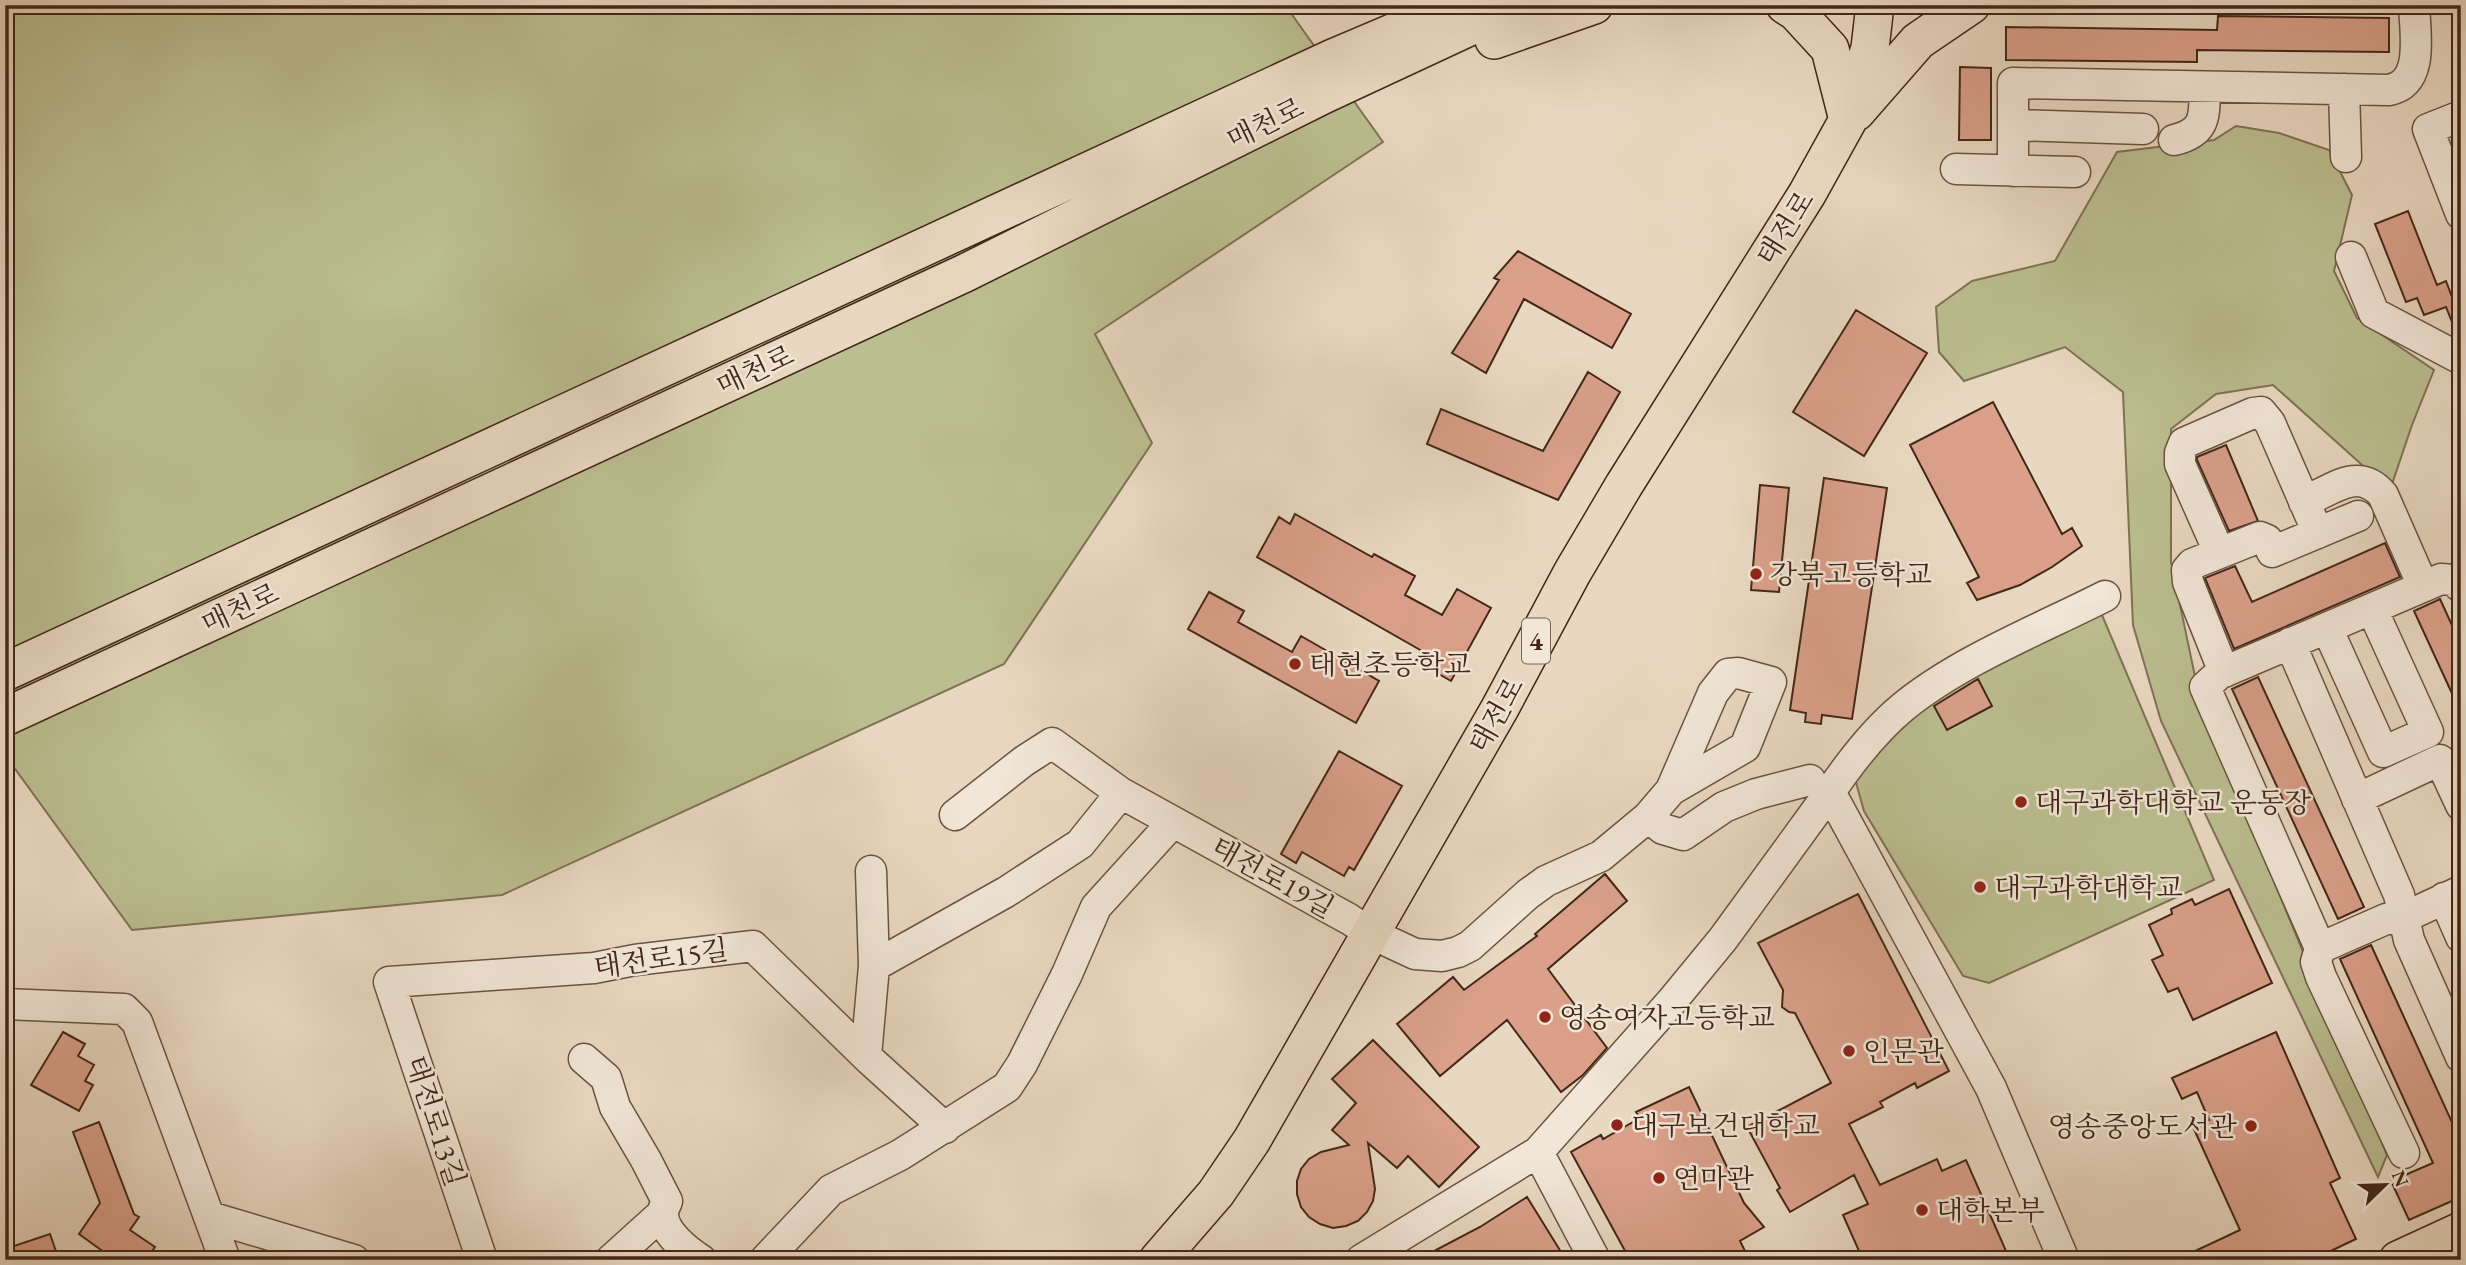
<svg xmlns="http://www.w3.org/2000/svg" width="2466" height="1265" font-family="'EB Garamond','Noto Serif KR',serif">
<rect width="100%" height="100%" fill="#e9d8c1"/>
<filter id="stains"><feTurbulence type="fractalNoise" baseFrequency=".00286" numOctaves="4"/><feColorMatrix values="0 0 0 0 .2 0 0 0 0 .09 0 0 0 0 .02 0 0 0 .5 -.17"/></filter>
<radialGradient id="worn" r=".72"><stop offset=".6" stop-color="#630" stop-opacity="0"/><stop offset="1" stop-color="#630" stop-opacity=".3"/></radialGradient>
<path fill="#bbbe90" stroke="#7f7254" stroke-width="2" d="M5,5H1285L1383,142L1095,334L1152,443L1004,664L502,895L132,930L5,755Z
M2236,126L2279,133L2329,150L2352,195L2334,271L2357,318L2434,370L2412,425L2390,490L2273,385L2216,394L2171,429V562L2201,705L2387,1155L2378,1177L2161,721L2133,625L2123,392L2065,347L1964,381L1939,352L1936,307L1972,281L2055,261L2117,152L2214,140Z
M2082,614L2102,615L2214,880L1989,983L1963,976L1864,811L1855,779L1905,713Z"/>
<path fill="#daa08a" stroke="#432718" stroke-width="2" d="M2218,16L2389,18V52L2197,50V62L2006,60V27L2217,30Z
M1960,67L1991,68V140H1959Z
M2408,211L2437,285L2446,281L2452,297L2461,293V339L2458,337L2446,307L2424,315L2417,298L2406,302L2375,224Z
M1518,251L1631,314L1612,348L1524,299L1486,373L1452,353L1499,280L1494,278Z
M1856,310L1927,353L1864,456L1793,412Z
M1588,372L1620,392L1558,500L1427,444L1441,409L1543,451Z
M1993,402L2062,534L2072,528L2082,546L2052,567L2020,585L1977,600L1967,583L1979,577L1910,445Z
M2226,445L2258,521L2229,531L2197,460V457Z
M1824,478L1887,488L1852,719L1822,715L1821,724L1805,722L1806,713L1790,710Z
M1760,485L1789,488L1779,592L1751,590Z
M1295,514L1372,557L1374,554L1415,576L1405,595L1442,615L1457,589L1491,608L1451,681L1416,661L1422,651L1257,557L1279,517L1290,524Z
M2385,543L2400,577L2234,649L2205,578L2235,566L2252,602Z
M1209,592L1244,611L1238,622L1292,652L1301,636L1379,681L1356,723L1188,629Z
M2440,599L2461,645V713L2414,611Z
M2258,677L2364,907L2338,919L2232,689Z
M1978,679L1992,706L1947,730L1934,706Z
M1339,751L1402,786L1354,870L1349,867L1344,876L1302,852L1296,863L1281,854Z
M1605,874L1627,901L1548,969L1607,1048L1583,1075L1561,1092L1507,1020L1440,1076L1397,1024L1453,977L1464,990L1537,936L1535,934Z
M2229,889L2272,983L2193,1020L2178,988L2168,992L2152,960L2163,955L2149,925L2172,914L2171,909L2192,899L2195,905Z
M1858,894L1949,1071L1917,1088L1915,1083L1880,1102L1883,1107L1849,1124L1880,1185L1937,1159L1942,1171L1966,1160L2010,1260H1863L1843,1215L1868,1204L1854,1175L1790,1212L1777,1190L1780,1188L1747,1127L1831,1083L1795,1013L1789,1012L1782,1007L1783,990L1758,943Z
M2371,945L2461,1142V1197L2409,1220L2391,1181L2433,1163L2340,959Z
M63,1032L85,1044L78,1056L94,1065L85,1081L93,1085L79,1111L31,1085Z
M2276,1032L2340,1178L2330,1183L2356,1239L2312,1260H2176L2240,1230L2193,1127L2209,1120L2197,1092L2182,1099L2172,1078Z
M1373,1040L1479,1147L1439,1187L1408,1156L1397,1168L1368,1143L1375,1189L1373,1201L1367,1212L1358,1221L1346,1226L1333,1228L1320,1224L1309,1217L1301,1207L1297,1194V1181L1301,1169L1309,1159L1321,1152L1349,1145L1332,1130L1356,1103L1332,1079Z
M1689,1087L1744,1203L1764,1227L1740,1241L1747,1255L1737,1260H1630L1571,1152L1601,1135L1603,1139L1640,1118L1636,1112Z
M99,1122L134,1214L139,1217L130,1230L155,1247L146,1260H115L79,1234L100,1203L73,1132Z
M1527,1197L1566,1260H1417L1480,1227Z
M50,1234L59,1260H5V1249Z"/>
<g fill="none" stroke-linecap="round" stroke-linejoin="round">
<g stroke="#6c5342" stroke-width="33">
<path id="minor" d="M2344,89L2346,157
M2461,116L2428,129L2461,214
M2014,125L2143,129
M2174,140C2207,132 2204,116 2205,87
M1956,169L2075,172
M2013,171V83L2389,90C2425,83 2415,33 2414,5
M2351,257L2374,313L2461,359
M2304,502C2333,489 2359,466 2383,495L2423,586
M2219,552L2180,464V453L2184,443L2253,413L2261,412L2270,423L2318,533
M2327,628L2383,752L2428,732L2372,609
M2290,643L2399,895L2409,940L2461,1057
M2224,672L2188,582L2187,570L2192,564L2260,537L2267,540L2272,552L2358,516
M1830,792C1851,761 1874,731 1903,707C1959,661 2040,629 2105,596
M2357,799L2440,760L2461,805
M955,815L1024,761L1052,743L1121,793L1349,919L1372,934L1415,954L1442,956L1458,952L1470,946L1528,894L1546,881L1601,856L1648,817L1663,829L1683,835L1724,807L1756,794L1810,780
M1648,817L1671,790L1713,693L1728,674L1738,673L1771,682L1745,747L1671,790
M2444,898L2461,937
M2320,948L2386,919L2405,917L2461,891
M874,966L1006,892L1080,844L1121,793
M5,1004L124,1009L137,1022L225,1260
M866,1056L874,966L871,871
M584,1059L606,1078L615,1107L646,1160L667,1201C666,1205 663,1208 663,1212C662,1232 687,1251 701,1260
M1538,1152L1595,1260
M2404,1153L2321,977L2316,962L2320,948L2205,687L2219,674L2441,579L2453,580L2461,587
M210,1217L354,1260
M482,1260L389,982L594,968L635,960L753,946L870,1060L945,1128
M611,1260L663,1213
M765,1260L831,1190L900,1155L1007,1087L1022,1064L1067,974L1096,907L1173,822
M1361,1260L1538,1152L1672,1001L1723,939L1830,792L1991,1088L2064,1260"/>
</g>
<g stroke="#432718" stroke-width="40">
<path id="major" d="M1785,5L1796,12L1830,49L1848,120
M1494,40L1594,5
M1856,112L1918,41L1971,5
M5,672L1333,58L1458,5
M5,717L965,273L1325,94L1499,13L1522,5
M1158,1260L1216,1193L1252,1140L1500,708L1572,573L1624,485L1807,194L1848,120L1870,48L1875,5
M2398,1260L2461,1231"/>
</g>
<use href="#minor" stroke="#f1e6d7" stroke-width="30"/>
<use href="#major" stroke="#e9d8c1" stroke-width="37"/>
</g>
<g fill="#8f2418" stroke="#f1e6d7" stroke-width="2.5">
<circle cx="1756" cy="574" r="7"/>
<circle cx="1295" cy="664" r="7"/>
<circle cx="2021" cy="802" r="7"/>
<circle cx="1980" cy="887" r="7"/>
<circle cx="1545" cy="1017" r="7"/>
<circle cx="1849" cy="1051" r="7"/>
<circle cx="1617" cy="1125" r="7"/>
<circle cx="2251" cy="1126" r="7"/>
<circle cx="1659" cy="1178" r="7"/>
<circle cx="1922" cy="1210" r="7"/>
</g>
<g text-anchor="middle" stroke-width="5" stroke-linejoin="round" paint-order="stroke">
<rect fill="#f1e6d7" stroke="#776051" stroke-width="2" x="1522" y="618.5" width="28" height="45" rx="5"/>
<g font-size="26" font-weight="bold" fill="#432718">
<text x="1536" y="650">4</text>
</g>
<g font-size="28" fill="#432718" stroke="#f1e6d7">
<text transform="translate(1265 123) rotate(-26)" y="10">매천로</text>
<text transform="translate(1785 228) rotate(-58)" y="10">태전로</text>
<text transform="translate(755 370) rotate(-25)" y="10">매천로</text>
<text transform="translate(240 608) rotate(-25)" y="10">매천로</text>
<text transform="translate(1496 715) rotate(-61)" y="10">태전로</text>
<text transform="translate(1273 877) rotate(29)" y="10">태전로19길</text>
<text transform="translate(661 958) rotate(-8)" y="10">태전로15길</text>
<text transform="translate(436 1121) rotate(72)" y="10">태전로13길</text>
</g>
<g font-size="28" fill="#432718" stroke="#f1e6d7" text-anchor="start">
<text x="1770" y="584">강북고등학교</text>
<text x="1309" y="674">태현초등학교</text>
<text x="2035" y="812">대구과학대학교 운동장</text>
<text x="1994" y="897">대구과학대학교</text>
<text x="1559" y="1027">영송여자고등학교</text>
<text x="1863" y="1061">인문관</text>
<text x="1631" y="1135">대구보건대학교</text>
<text x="2237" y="1136" text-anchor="end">영송중앙도서관</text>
<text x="1673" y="1188">연마관</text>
<text x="1936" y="1220">대학본부</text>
</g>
</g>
<rect width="2466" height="1265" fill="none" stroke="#e9d8c1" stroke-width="28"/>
<rect x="7" y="7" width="2452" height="1251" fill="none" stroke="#432718" stroke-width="3.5"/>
<rect x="14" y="14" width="2438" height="1237" fill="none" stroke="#432718" stroke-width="2"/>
<g transform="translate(2385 1185) rotate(67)" stroke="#f1e6d7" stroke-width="5" paint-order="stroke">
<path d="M0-5L12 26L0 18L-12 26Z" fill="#432718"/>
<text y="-10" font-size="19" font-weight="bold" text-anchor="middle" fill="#432718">N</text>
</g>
<rect width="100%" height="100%" filter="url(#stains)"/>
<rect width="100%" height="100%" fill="url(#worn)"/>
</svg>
